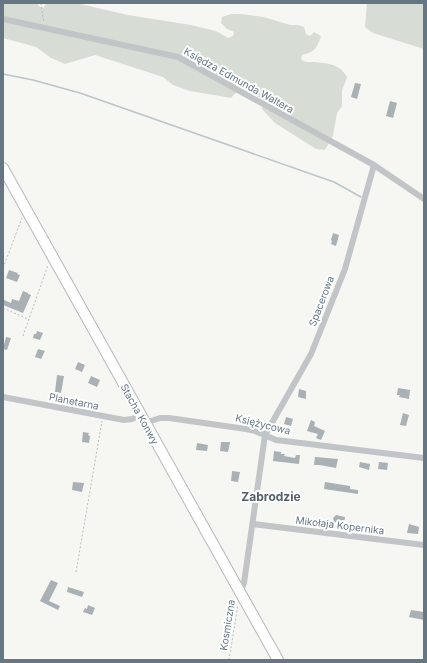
<svg xmlns="http://www.w3.org/2000/svg" width="427" height="663" font-family="Inter,sans-serif">
<rect width="100%" height="100%" fill="#f6f6f3"/>
<path fill="#d7ddd4" d="M3,3H37L39,6L44,8L46,3H76L128,15L191,25L216,31L228,38L233,36L234,32L227,29L221,23L222,17L231,14H241L264,17L290,25H298L304,27L306,34L310,36L314,32L321,36C317,48 315,52 302,55L301,59C305,63 307,62 313,62C327,63 340,64 347,77L342,91V106L337,113L333,136L325,150L316,149L275,123L262,109V99L241,87L231,98L190,91L173,85L163,77L95,55L65,64L51,58L36,47L3,38Z
M367,3H424V49L373,33L365,27Z"/>
<g fill="none" stroke-linecap="round" stroke-linejoin="round">
<path stroke="#bbc5ca" stroke-width="1.5" d="M3,74L33,80L80,93L334,182L361,197"/>
</g>
<path fill="#a9b1b5" d="M355,83L361,84L357,99L351,97Z
M390,101L397,103L393,118L386,116Z
M333,233L339,235L336,246L331,244L332,241L331,240Z
M9,270L18,273L17,274L20,275L17,282L6,278Z
M23,291L28,293V294L31,295L23,313L3,305L4,300L11,303L12,299L19,301Z
M37,331L43,333L40,340L33,338L34,334H36Z
M6,337L11,338L7,350L3,349Z
M38,349L45,351L41,359L35,357Z
M78,362L85,365L82,372L75,369Z
M57,375L64,376L61,393L55,392Z
M91,376L100,380L97,387L88,383Z
M398,388L410,390L409,399L399,397L400,395H397Z
M299,389L306,391V399L298,397Z
M403,413L409,415L406,426L400,425Z
M286,417L293,419L291,426L284,424Z
M311,420L315,422L314,426L325,431L321,440L316,438L318,434L307,431Z
M83,432L89,433L88,435L90,436L89,443L82,442Z
M221,442H230L228,452L220,451Z
M197,443L208,445L207,451L196,450Z
M274,451L281,452V454H285L284,456L295,458L296,455H300L299,464L273,461Z
M315,457L338,459L336,468L320,465H314Z
M360,462L370,464L369,470L359,467Z
M379,462L388,463L387,470L378,469Z
M232,471L240,472L238,482L231,481Z
M73,482L84,483L82,492L72,490Z
M325,482L350,486V489L358,490V494L324,489Z
M336,515L345,517L344,524L334,522L333,518Z
M409,524L419,527L418,534L407,533Z
M51,580L58,583L49,601L60,606L58,610L40,601Z
M68,587L84,592L82,597L67,592Z
M88,605L95,608L92,615L83,612L85,608L87,609Z
M411,610L424,612V620L409,617Z"/>
<g fill="none" stroke-linecap="round" stroke-linejoin="round">
<g stroke="#b4b9bc" stroke-width="12">
<path id="primary" d="M3,168L278,660"/>
</g>
<path stroke="#bbbdbf" stroke-width="1" stroke-dasharray="2 2" stroke-linecap="butt" d="M41,3L42,12L44,22
M3,268L22,218
M3,308L28,319
M23,336L48,265
M76,572L102,421
M229,660L238,605"/>
<path stroke="#c1c5c8" stroke-width="6" d="M3,19L178,57L374,165L424,199
M3,397L124,420L132,419L141,415
M145,423L160,418H169L246,429L255,431L276,440L424,458
M253,524L424,545
M240,593L244,583L265,435L311,354L345,269L374,165"/>
<use href="#primary" stroke="#fff" stroke-width="10"/>
</g>
<g text-anchor="middle" stroke-width="4" stroke-linejoin="round" paint-order="stroke">
<g font-size="10" fill="#667683" stroke="#fff">
<text transform="translate(239 80) rotate(29)" y="4">Księdza Edmunda Waltera</text>
<text transform="translate(321 301) rotate(-69)" y="4">Spacerowa</text>
<text transform="translate(74 401) rotate(11)" y="4">Planetarna</text>
<text transform="translate(140 414) rotate(61)" y="4">Stacha Konwy</text>
<text transform="translate(263 424) rotate(14)" y="4">Księżycowa</text>
<text transform="translate(340 525) rotate(7)" y="4">Mikołaja Kopernika</text>
<text transform="translate(227 625) rotate(-81)" y="4">Kosmiczna</text>
</g>
<g font-size="12" font-weight="bold" fill="#545f68" stroke="#fff">
<text x="271" y="501">Zabrodzie</text>
</g>
</g>
<rect width="427" height="663" fill="none" stroke="#667683" stroke-width="8"/>
</svg>
